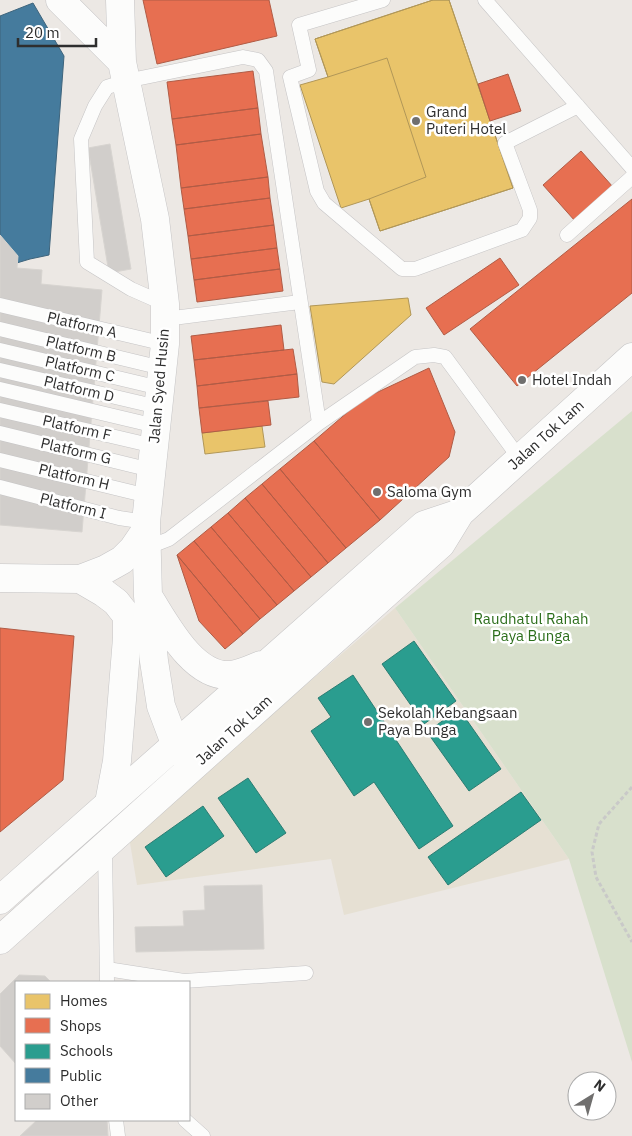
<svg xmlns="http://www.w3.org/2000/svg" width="632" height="1136" font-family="'IBM Plex Sans',sans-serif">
<rect width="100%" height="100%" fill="#ece8e4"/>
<path fill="#e6e0d3" d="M395,608L569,859L344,915L331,859L137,885L129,837Z"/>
<path fill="#d8e0cc" d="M632,411V1062L569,859L395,608Z"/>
<path fill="#e9c46a" stroke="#b19758" d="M433,0H449L513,188L380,231L369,199L426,177L387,58L328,77L315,39Z
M433,0H449L513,188L380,231L369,199L341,208L300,85L328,77L315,39Z
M408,298L411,315L334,384L322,382L310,306Z
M262,426L265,447L205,454L202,433Z"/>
<path fill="#e76f51" stroke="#b05c46" d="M143,0H269L277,36L157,64Z
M253,71L258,108L172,119L167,82Z
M508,74L521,111L490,121L478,84Z
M258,108L261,134L176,145L172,119Z
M261,134L268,177L181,188L176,145Z
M581,151L613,187L575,221L543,185Z
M268,177L270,198L184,209L181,188Z
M270,198L274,225L188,236L184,209Z
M632,199V293L517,386L470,329Z
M274,225L277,248L191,259L188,236Z
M277,248L280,269L194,280L191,259Z
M500,258L519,285L444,335L426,308Z
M280,269L283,291L197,302L194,280Z
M281,325L284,350L194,360L191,336Z
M293,349L297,374L197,386L194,360Z
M429,368L455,432L449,457L380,520L314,441L363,399Z
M297,374L299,397L199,408L197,386Z
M268,401L271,425L202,433L199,408Z
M314,441L380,520L346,548L280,469Z
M280,469L346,548L328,563L262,484Z
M262,484L328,563L311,577L245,498Z
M245,498L311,577L294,591L228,513Z
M228,513L294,591L277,605L211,527Z
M211,527L277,605L260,619L194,541Z
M194,541L260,619L243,634L177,555Z
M177,555L243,634L225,649L199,621Z
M0,628L74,636L63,780L0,832Z"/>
<path fill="#2a9d8f" stroke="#2b7c72" d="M414,641L456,701L424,724L382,664Z
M353,675L453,826L419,849L374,782L354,796L311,731L331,717L318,698Z
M459,709L501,769L469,791L427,732Z
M248,778L286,833L256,853L218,798Z
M521,792L541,820L448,885L428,857Z
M203,806L224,836L166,877L145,847Z"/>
<path fill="#457b9d" stroke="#3e647c" d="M33,3L64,56L49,255L30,259L0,268V16Z"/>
<path fill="#d1cecb" stroke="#d7d4d0" d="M110,144L131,269L109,273L88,148Z
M0,235L18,256L17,268L42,270L41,284L102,290L82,532L0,525Z
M262,885L264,949L136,952L135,927L184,926L183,911L205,910L204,886Z
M19,975L45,976L51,982H16V1064L0,1046V994Z
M37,1120H107L108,1136H20Z"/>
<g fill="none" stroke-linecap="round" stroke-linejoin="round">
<g stroke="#c5c4c5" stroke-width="15">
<path id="service" d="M383,0L299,25L309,70L290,77L317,191L324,203L402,269H415L522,230L530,218V210L505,143L578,106
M485,0L632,168
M567,235L632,177
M165,304L131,289L87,262L81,139L95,106L107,87L126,81L243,57L258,60L266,71L319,423
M0,305L165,344
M165,319L300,302
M0,329L162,368
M0,350L160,388
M0,370L158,407
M0,389L156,426
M0,410L154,446
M0,433L151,470
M0,460L148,496
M0,487L119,518L146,522
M146,548L169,539L319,423L415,357L434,355L445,357L520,459
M105,847L107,982
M107,969L184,981L306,973
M116,1120L118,1136
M185,1120L203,1136"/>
</g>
<g stroke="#c5c4c5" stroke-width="29">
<path id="minor" d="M0,578L80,579L106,569L122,560L133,549L146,530
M80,579L104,593L116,602L127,616V638L117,761L109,803"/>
</g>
<g stroke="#c5c4c5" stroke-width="29">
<path id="tertiary" d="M60,0L122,62
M120,0L122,62L155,219L165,304V344L146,522L148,596L154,661L161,706L176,746L193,766
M150,599C167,626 194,678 231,675C241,674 251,669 261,665
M0,900L424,525L460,513
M0,940L441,544L460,513L632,357"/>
</g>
<path stroke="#c9c9c8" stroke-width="3" stroke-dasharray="4 2.5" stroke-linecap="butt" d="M632,787L599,824L592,852L596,877L632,942"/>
<use href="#service" stroke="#fcfcfb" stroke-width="14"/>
<use href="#minor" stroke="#fcfcfb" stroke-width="28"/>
<use href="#tertiary" stroke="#fcfcfb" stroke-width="28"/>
</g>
<g fill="#706f6e" stroke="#fff" stroke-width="2">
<circle cx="416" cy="121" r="5"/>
<circle cx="522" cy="380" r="5"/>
<circle cx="377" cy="492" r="5"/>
<circle cx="368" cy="722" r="5"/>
</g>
<g text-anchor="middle" stroke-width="5" stroke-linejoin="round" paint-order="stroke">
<g font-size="15" fill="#2e2e2e" stroke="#fff" text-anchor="start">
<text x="426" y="117">Grand<tspan x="426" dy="17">Puteri Hotel</tspan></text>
<text x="532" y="385">Hotel Indah</text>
<text x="387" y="497">Saloma Gym</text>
<text x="378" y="718">Sekolah Kebangsaan<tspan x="378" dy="17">Paya Bunga</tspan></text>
</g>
<g font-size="15" fill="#2e2e2e" stroke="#fff">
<text transform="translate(82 325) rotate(13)" y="5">Platform A</text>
<text transform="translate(81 349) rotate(13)" y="5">Platform B</text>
<text transform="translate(80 369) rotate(13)" y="5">Platform C</text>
<text transform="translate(159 386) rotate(-85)" y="5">Jalan Syed Husin</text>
<text transform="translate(79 389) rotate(13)" y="5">Platform D</text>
<text transform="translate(77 428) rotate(13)" y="5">Platform F</text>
<text transform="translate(546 435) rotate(-42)" y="5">Jalan Tok Lam</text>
<text transform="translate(76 451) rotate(13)" y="5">Platform G</text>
<text transform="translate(74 477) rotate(13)" y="5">Platform H</text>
<text transform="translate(73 506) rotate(14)" y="5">Platform I</text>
<text transform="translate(234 730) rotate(-42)" y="5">Jalan Tok Lam</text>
</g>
<g font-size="15" fill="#2c6e1b" stroke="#fff">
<text x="531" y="624">Raudhatul Rahah<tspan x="531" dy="17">Paya Bunga</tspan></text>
</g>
</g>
<rect x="15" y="981" width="175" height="140" fill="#ffffff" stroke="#ababab"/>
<rect x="25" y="994" width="25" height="15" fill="#e9c46a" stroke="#ababab"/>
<text x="60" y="1006" font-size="15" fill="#2e2e2e">Homes</text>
<rect x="25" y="1018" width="25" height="15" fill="#e76f51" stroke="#ababab"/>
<text x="60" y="1031" font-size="15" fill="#2e2e2e">Shops</text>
<rect x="25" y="1044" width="25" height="15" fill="#2a9d8f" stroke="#ababab"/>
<text x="60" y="1056" font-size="15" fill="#2e2e2e">Schools</text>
<rect x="25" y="1068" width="25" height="15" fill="#457b9d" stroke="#ababab"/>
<text x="60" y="1081" font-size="15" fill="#2e2e2e">Public</text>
<rect x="25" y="1094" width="25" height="15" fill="#d1cecb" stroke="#ababab"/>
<text x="60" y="1106" font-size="15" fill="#2e2e2e">Other</text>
<g transform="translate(592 1096) rotate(37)"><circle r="24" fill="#ffffff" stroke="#ababab"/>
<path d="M0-4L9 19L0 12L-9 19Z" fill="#706f6e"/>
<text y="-8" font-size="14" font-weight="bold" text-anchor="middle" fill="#2e2e2e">N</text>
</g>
<path d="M18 38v8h78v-8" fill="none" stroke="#2e2e2e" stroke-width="2.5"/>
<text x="25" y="38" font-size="15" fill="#2e2e2e" stroke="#ffffff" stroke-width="4" paint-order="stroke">20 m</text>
</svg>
